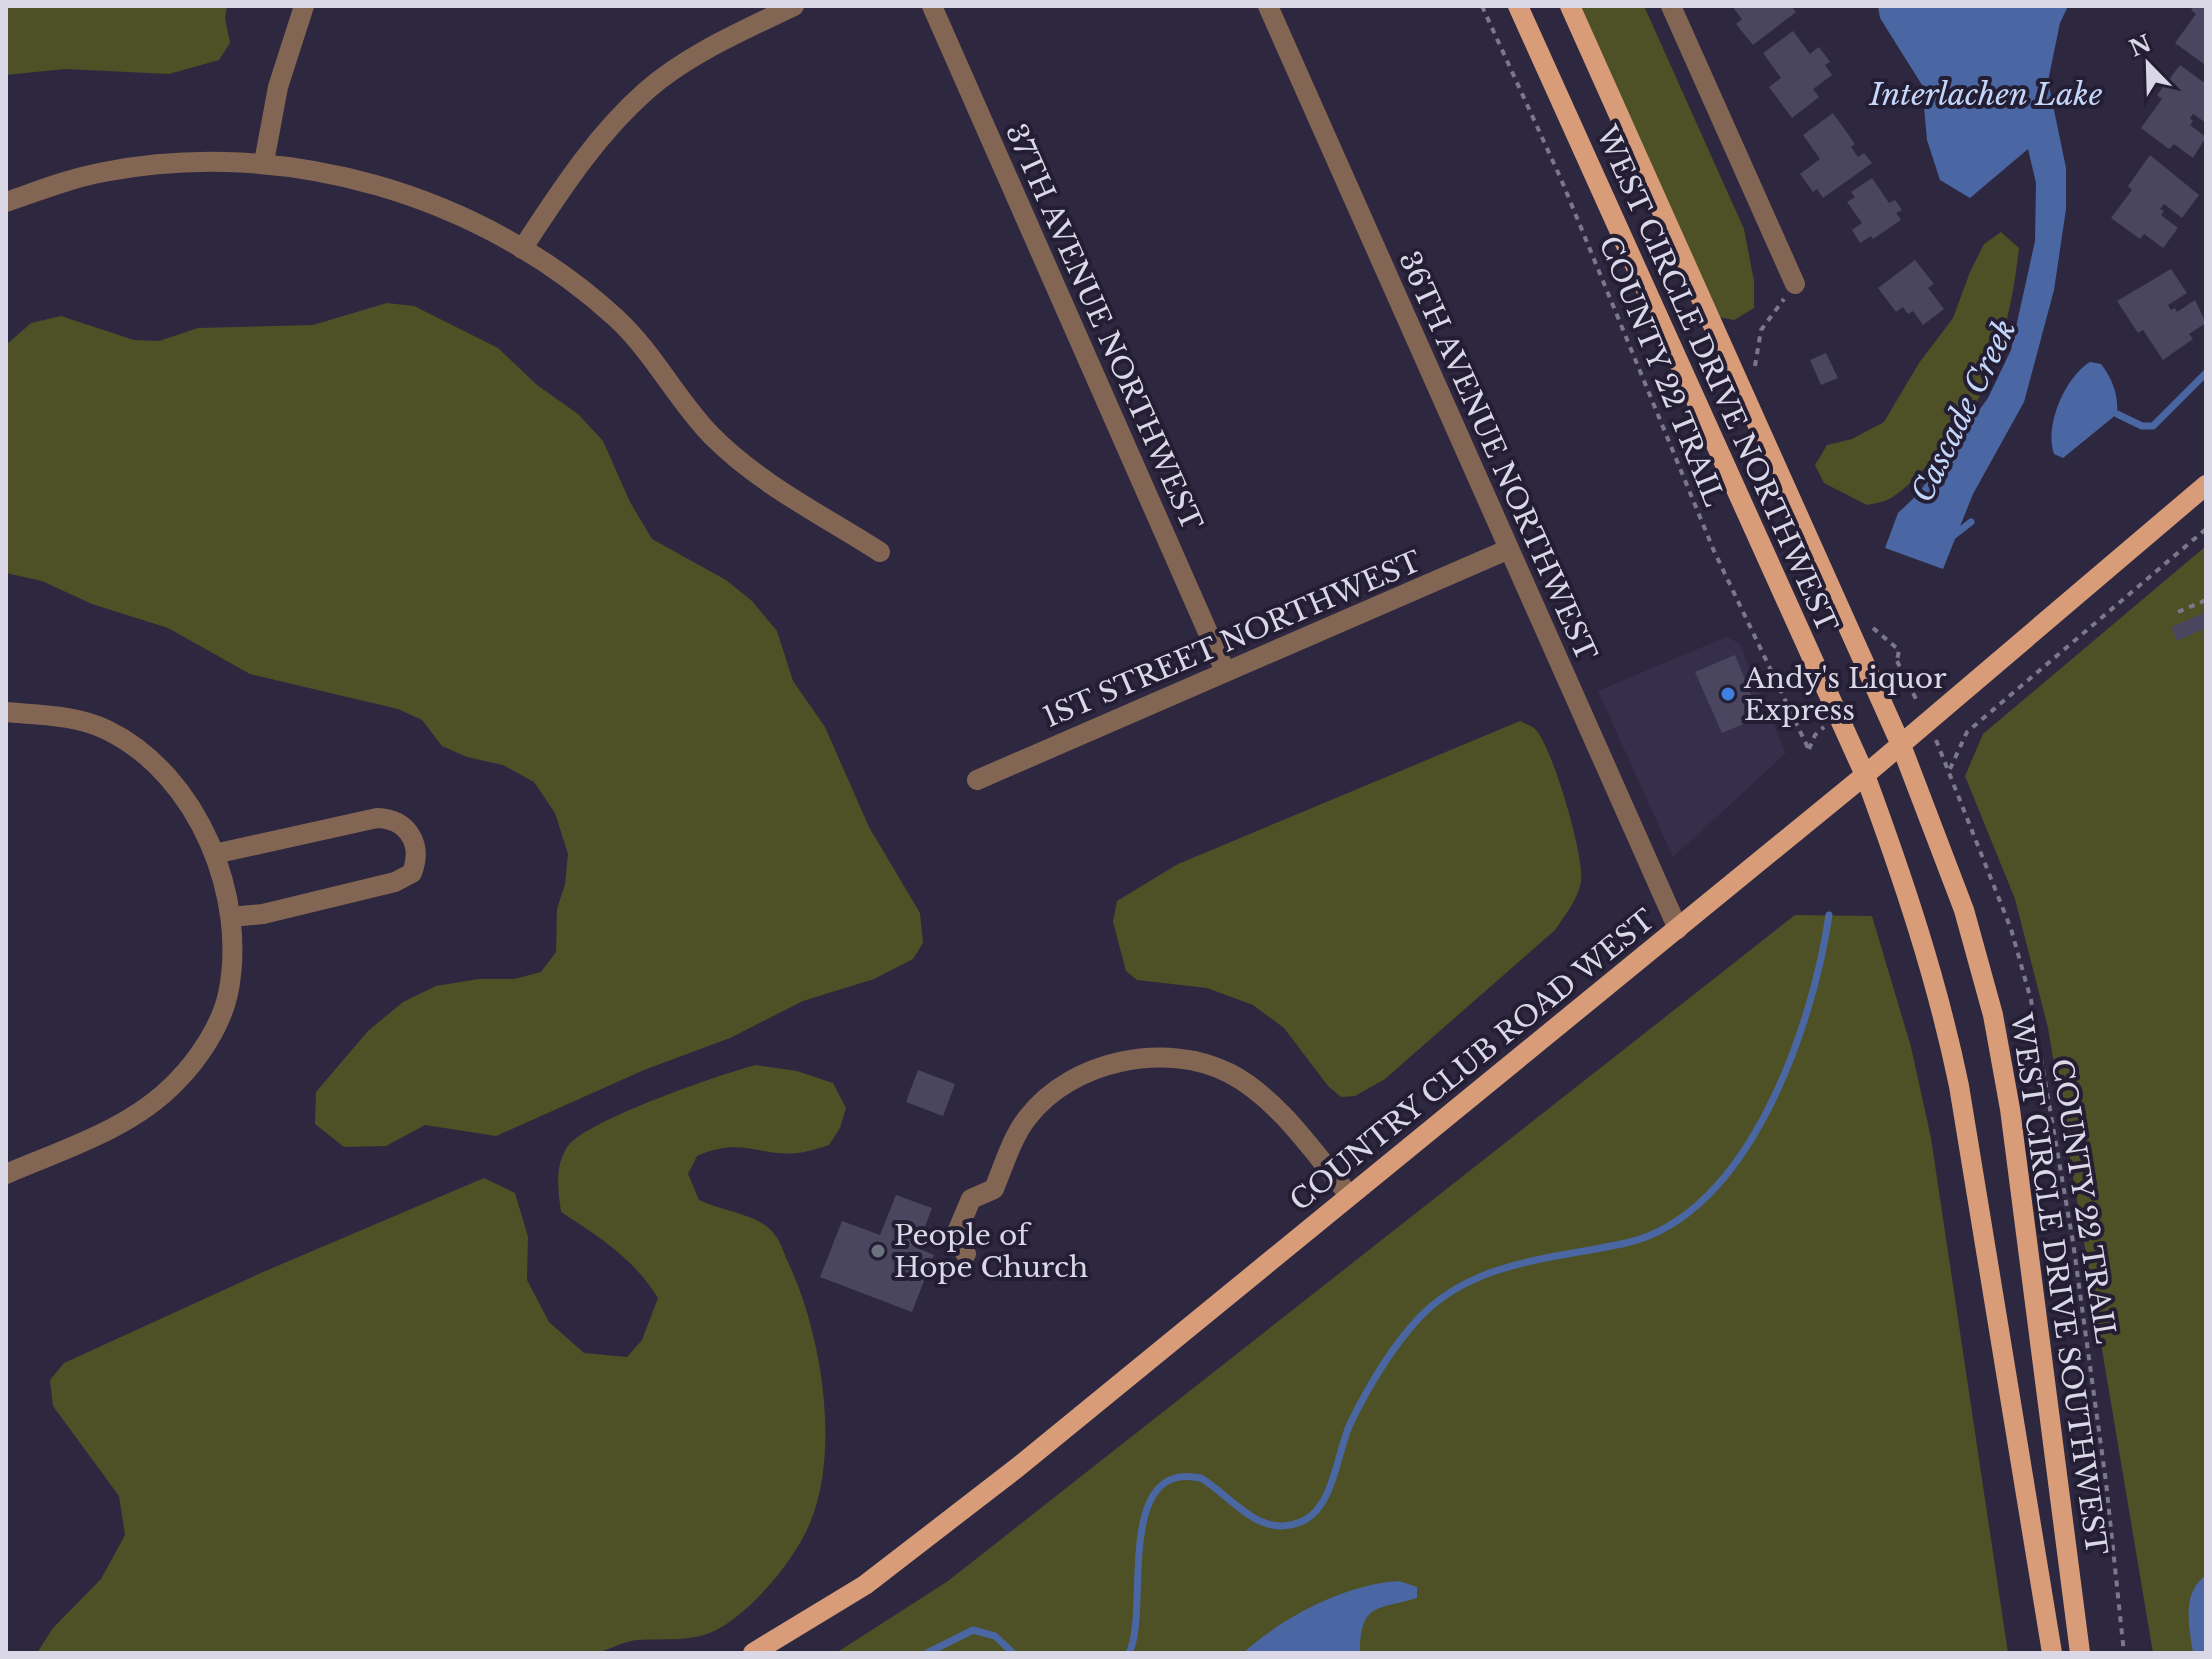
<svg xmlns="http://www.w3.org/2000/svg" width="2212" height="1659" font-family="'Libre Baskerville',serif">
<rect width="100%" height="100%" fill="#2d283f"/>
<path fill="#362f4c" d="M1726,637L1739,643L1786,753L1673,857L1598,691Z"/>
<path fill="#4e5025" d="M6,6H227L225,18L230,43L219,60L169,74L65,69L6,75Z
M1575,6H1644L1744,229L1754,281V308L1734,320L1715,316Z
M2001,232L2019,248C2014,295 2004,341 1986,385C1974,412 1917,484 1891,498C1885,502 1875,503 1867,505L1824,483L1815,465L1827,445L1852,439L1884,422L1919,363L1953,318L1970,272L1984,244Z
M387,303L414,306L498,348L537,385L578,414L603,441L630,502L652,539L726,580L752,601L777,631L793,681L825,727L869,827L920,913L923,943L913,959L874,979L803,1001L730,1038L644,1070L496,1136L425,1125L386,1146L344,1147L315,1124L316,1092L368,1031L403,1002L436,986L479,979H514L541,972L556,952L557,909L565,884L568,854L555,813L534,782L503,765L467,757L442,746L422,720L398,709L250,674L168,628L92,604L42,581L6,573V345L31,323L61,316L134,340L159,341L198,328L313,325Z
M2206,546V1653H2153L2048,1028L2015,899L1965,776L1983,734Z
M1520,721C1525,724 1533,726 1536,730C1553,749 1585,858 1581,882C1577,901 1565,915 1555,930L1385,1079L1355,1096L1341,1097L1328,1086L1284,1028L1253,1005L1207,988L1137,980L1126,971L1113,922L1117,901L1178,864Z
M1795,915L1872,916L1911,1047L1931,1138L2008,1653H836L948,1581Z
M756,1065L797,1071L833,1083L846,1108L840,1128L829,1145C819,1148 808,1152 797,1153C759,1157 742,1136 697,1156L688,1174L699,1200C723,1212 759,1213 775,1235C781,1242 784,1254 788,1262C821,1332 841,1449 810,1523C796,1558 754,1609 720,1628C694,1643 666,1638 637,1640C624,1641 610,1649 597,1653H37L53,1628L101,1579L125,1535L119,1496L53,1406L50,1380L64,1363L263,1272L484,1178L515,1193L528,1237L527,1280L549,1322L584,1353L627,1357L642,1340L658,1298C634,1259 600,1237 561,1212C558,1189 554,1166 568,1146C587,1120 721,1074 756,1065Z"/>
<path fill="#4a67a4" d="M1878,6H2068L2060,23L2048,81L2066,168V209L2054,290L2024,402L1973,494L1943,569L1885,548L1898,513L1917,495L1988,398L2011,350L2035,241L2036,183L2028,149L1970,198L1940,180L1927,140L1922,85L1880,18Z
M2090,362L2101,364C2112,378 2119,396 2117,414L2063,458L2054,454C2044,426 2065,377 2090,362Z
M2206,1575V1653H2193C2189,1626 2181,1593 2206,1575Z
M1399,1581L1417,1587V1598C1378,1610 1360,1602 1360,1653H1243C1283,1617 1345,1584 1399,1581Z"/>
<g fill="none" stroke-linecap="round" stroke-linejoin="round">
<path stroke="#4a67a4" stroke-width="7" d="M2117,414L2142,426H2153L2206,373
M1949,539L1971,522
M927,1653L973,1630L995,1636L1013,1653
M1129,1653C1150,1613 1113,1459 1201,1478C1234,1498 1261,1542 1305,1520C1334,1504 1337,1453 1350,1424C1368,1387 1391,1348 1419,1318C1474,1260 1554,1259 1626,1243C1749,1216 1813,1025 1829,915"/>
</g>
<path fill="#4b465f" d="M1732,6H1791L1796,12L1753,45L1736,24L1742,19Z
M2194,6H2206L2204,64L2175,43L2196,14L2191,10Z
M1793,31L1810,54L1819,47L1830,62L1825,65L1832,75L1813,89L1819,97L1792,118L1769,87L1781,78L1763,53Z
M2180,65L2206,84V123L2193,114L2190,118L2193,121L2190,125L2206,137L2193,158L2174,144L2169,149L2141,128L2162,99L2157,95Z
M1833,113L1855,144L1851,147L1858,157L1864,153L1872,163L1823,198L1817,189L1813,192L1800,174L1820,159L1803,135Z
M2150,155L2199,195L2182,218L2164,204L2160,209L2164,211L2161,215L2178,228L2163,248L2144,234L2140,239L2111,218L2132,190L2128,186Z
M1872,178L1889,203L1895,200L1902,210L1896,213L1901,220L1873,239L1871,236L1860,243L1852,230L1862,223L1847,202L1855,197L1851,192Z
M1915,260L1934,284L1928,288L1944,309L1923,325L1913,311L1908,314L1903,307L1896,312L1878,288Z
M2171,269L2187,293L2168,305L2171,310L2175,308L2177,312L2195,300L2206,323L2189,334L2193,339L2163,360L2143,330L2138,333L2117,301Z
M1826,353L1838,378L1821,385L1810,360Z
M2206,612V628L2177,641L2171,627Z
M1735,655L1760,717L1722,733L1695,672Z
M918,1070L955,1084L943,1116L906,1102Z
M896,1195L932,1208L917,1248L934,1255L912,1312L820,1277L842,1221L880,1235Z"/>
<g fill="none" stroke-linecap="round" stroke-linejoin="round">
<path stroke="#7c788b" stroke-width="4" stroke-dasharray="6 6" stroke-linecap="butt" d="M1482,6L1561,179L1714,551L1809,750
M1755,366L1761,330L1784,299
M2178,612L2206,600
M1873,628L1899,650L1897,661
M1897,661L1918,703
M1936,740L2011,929L2031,1000L2073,1242L2106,1482L2124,1653
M1809,749L1815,735L1824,727
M1950,769L1967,732L2206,529"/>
<path stroke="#836554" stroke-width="20" d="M932,6L1225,671
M1268,6L1678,929
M1671,6L1795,284
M264,162L278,87L304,6
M6,202C38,191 71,178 104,172C284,137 481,194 616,318C654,353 676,399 711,435C759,484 824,516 880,552
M522,249C559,193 595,136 646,91C688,54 744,30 794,6
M6,712C39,715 77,715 107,730C199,775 248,898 228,994C221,1026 198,1060 176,1082C131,1129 64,1149 6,1174
M977,780L1509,549
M214,854L377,818C408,819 423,844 412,873L395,882L263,914L231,917
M966,1254L955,1237L971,1199L994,1189C1004,1165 1012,1137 1028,1117C1072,1060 1166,1041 1229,1073C1278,1098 1315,1154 1349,1195"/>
<path stroke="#d99c79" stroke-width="20" d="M1518,6L1865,775C1903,878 1937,979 1959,1086L2052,1653
M1570,6L1901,745L1964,910L1993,1015L2010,1109L2080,1653
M753,1653L865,1585L1018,1467L1865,775L2206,485"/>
</g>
<circle fill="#3f7fe0" stroke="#241e34" stroke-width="3" cx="1728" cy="694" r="8"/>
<circle fill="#6b7280" stroke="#241e34" stroke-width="3" cx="878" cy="1251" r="8"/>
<g text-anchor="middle" stroke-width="8" stroke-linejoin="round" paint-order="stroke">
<g font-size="28" fill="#dad7e6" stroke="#241e34">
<text transform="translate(1104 327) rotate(66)" y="10">37TH AVENUE NORTHWEST</text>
<text transform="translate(1662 371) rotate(68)" y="10">COUNTY 22 TRAIL</text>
<text transform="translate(1717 379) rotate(66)" y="10">WEST CIRCLE DRIVE NORTHWEST</text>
<text transform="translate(1498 456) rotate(66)" y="10">36TH AVENUE NORTHWEST</text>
<text transform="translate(1232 639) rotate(-23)" y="10">1ST STREET NORTHWEST</text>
<text transform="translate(1472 1060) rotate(-39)" y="10">COUNTRY CLUB ROAD WEST</text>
<text transform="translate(2084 1201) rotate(81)" y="10">COUNTY 22 TRAIL</text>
<text transform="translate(2059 1284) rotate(82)" y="10">WEST CIRCLE DRIVE SOUTHWEST</text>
</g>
<g font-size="28" fill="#dad7e6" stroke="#241e34" text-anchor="start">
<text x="1744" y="688">Andy's Liquor<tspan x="1744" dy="32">Express</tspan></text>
<text x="894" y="1245">People of<tspan x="894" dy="32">Hope Church</tspan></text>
</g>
<g font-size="30" font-style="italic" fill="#c4d7fa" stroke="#241e34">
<text x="1986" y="105">Interlachen Lake</text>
<text transform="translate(1964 411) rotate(-64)" y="10">Cascade Creek</text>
</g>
</g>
<rect width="2212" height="1659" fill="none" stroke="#dad7e6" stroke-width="16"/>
<g transform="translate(2148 64) rotate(337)" stroke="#241e34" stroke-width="6" paint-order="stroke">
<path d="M0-6L14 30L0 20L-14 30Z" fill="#dad7e6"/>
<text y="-12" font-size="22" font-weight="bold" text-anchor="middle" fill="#dad7e6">N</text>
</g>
</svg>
